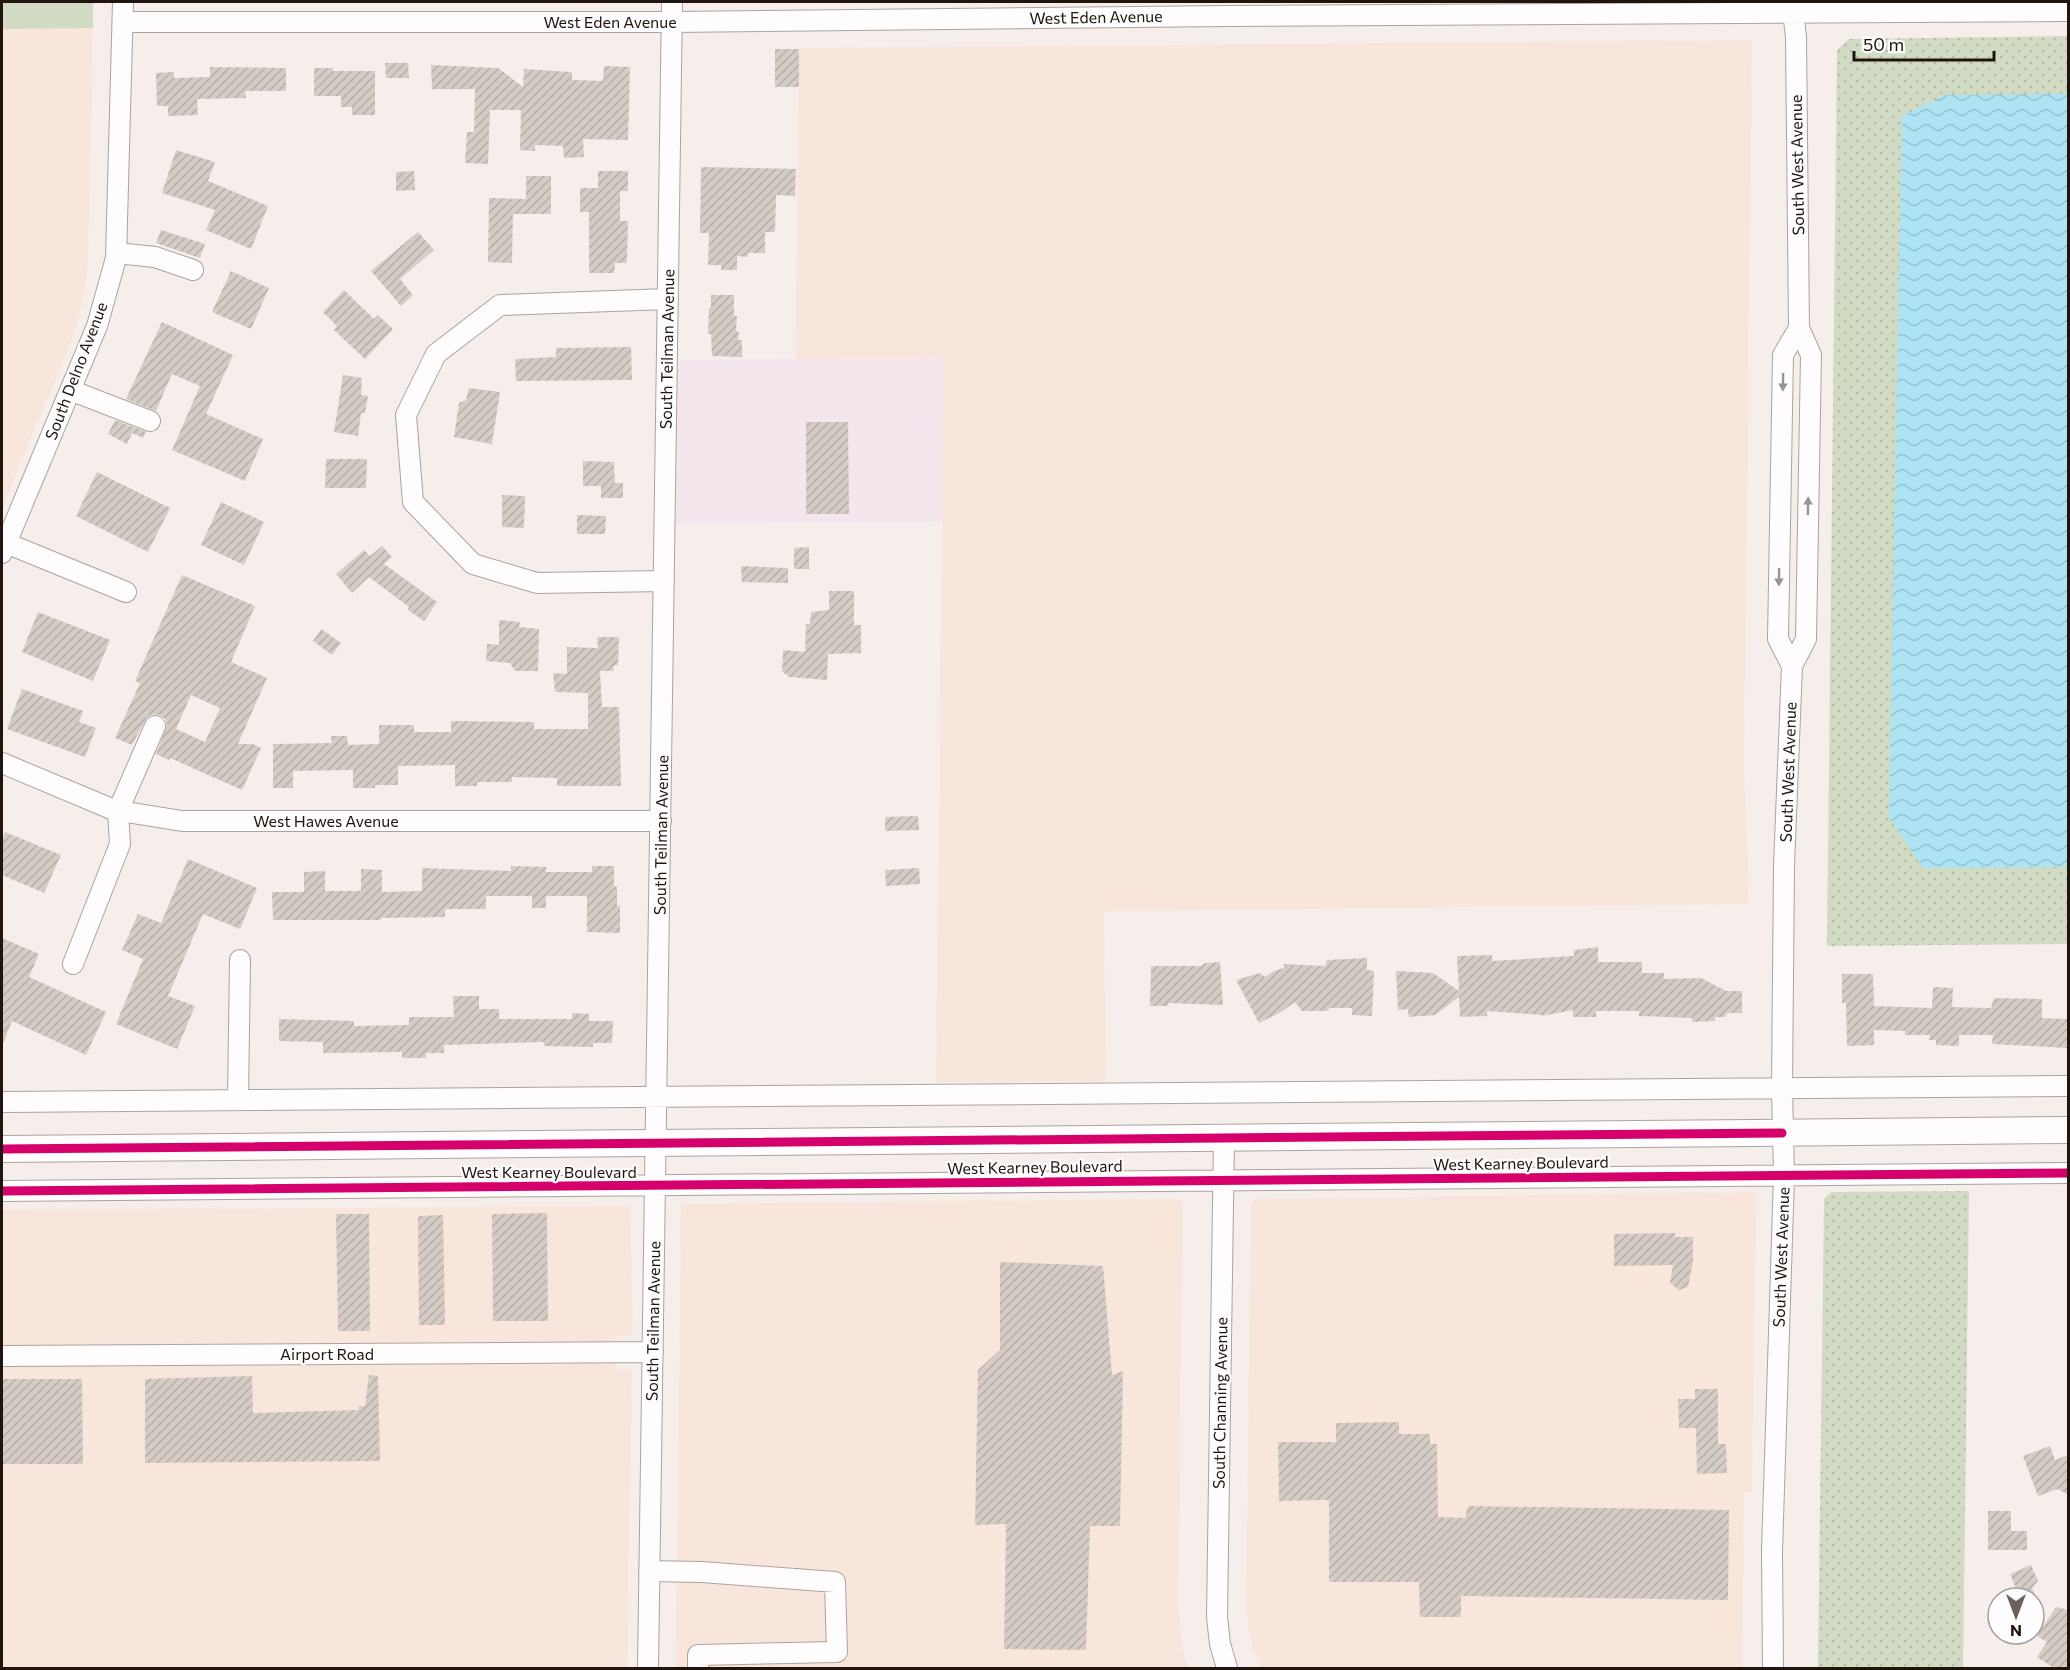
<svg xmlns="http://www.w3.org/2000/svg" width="2070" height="1670" font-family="Commissioner,sans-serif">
<defs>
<pattern id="grass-dots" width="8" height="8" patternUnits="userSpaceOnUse" patternTransform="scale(1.5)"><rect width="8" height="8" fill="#d1dbc4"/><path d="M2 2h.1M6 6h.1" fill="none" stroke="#b3bba7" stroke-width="1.8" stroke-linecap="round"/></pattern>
<pattern id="water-waves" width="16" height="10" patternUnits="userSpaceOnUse" patternTransform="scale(1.5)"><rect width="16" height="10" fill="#ade3f3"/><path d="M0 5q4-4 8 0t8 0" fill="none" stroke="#95c2cf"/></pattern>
<pattern id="building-hatch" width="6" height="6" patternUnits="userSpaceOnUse" patternTransform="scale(1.5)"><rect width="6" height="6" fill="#d6ccc6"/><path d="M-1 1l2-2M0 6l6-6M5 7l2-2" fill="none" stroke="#b7aea9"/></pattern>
</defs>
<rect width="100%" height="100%" fill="#f6eeea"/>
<path fill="#f4e6ed" d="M944,358L942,522L662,524L664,360Z"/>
<path fill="#f8e6dc" d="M93,28L88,265L84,293L77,325L67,352L2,507V29Z
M1752,40L1744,764L1749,904L1104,911L1106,1081L936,1082L944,358L796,359L799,48Z
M1756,1192L1752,1492H1744L1742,1668H1262L1252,1647L1246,1612L1251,1205L1254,1199Z
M1177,1199L1181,1201L1183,1206L1178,1608L1183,1652L1188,1668H676L681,1204Z
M630,1206L633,1336H616V1370L632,1369L627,1668H2V1210Z"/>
<path fill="url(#grass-dots)" d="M2068,36V944L1827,946L1837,50L1849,39Z
M1969,1191L1963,1668H1818L1824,1199L1831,1192Z"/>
<path fill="#d1dbc4" d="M2,2H93V28L2,29Z"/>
<path fill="url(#water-waves)" d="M2068,94V867L1923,868L1889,817L1902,116L1945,95Z"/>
<path fill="url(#building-hatch)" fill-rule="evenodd" d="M775,49H799V87H775Z
M385,63H408L409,78H386Z
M431,65L498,68L523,87L524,69L572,72V80L603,81L604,66L630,67L628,140L583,139L584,157L564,158L563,146L535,145V151L520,150L521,110H490L488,164L465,163L467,132H474L475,89H432Z
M210,67L286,68V91H245L246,98L197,99L198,115L168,116V106H157L156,73L174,72V78L210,77Z
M314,68H333V71H375V115H352V107H341V96H314Z
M176,150L215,162L208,181L268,206L251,249L206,230L215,210L162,193Z
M701,167L796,169L795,196L776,195L775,232H765V253H748V257L737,256V270H721V265H708L709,233H700Z
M414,171L415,190L396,191V172Z
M598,171H628V191H620V221H628L627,263H615L614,273H589V212H580V188H598Z
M526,176H551V214H513L512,263L488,262L489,198L526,199Z
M161,230L205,244L200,258L156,243Z
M418,232L434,250L400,279L413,295L401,306L371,271Z
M231,271L269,288L251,329L212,312Z
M344,290L374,319L378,315L393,329L365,359L334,330L337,326L323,312Z
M711,295H734V316H737L736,331L739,332L738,340H742V357L712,356L711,334H708L709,308H711Z
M162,322L233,355L206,414L263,439L245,481L172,450L200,386L172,374L156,411L126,399Z
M631,347L632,380L516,381L515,359L556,357V348Z
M343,375L362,378L361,395L368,396L365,413H361L358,436L334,432Z
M469,388L500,392L492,444L454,437L459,403L466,400Z
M115,420L146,432L143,438L132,433L127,444L108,434Z
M806,422H848L849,514H806Z
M326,459H367L366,488H325Z
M583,461L614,462L615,483H623V498H601V486H583Z
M97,472L170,508L148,552L76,516Z
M502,495L525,496L524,528L502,527Z
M221,502L264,522L244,565L201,545Z
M577,515L606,516L605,534H577Z
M382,546L392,557L384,564L437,602L424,621L408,610L409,607L369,577L352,593L336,574L364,550L370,556Z
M809,547V569H794V548Z
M741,566L788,568V583L742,582Z
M182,575L255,606L231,662L267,678L238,744H253L261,748L242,790L170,758L169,760L156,754L167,725L165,719L159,715L153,714L147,717L132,745L115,738L140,683L135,681ZM191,695L220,708L205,742L176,729Z
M829,591H854V625H861V653L828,654L827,680L789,677L782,671L783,650L805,652L806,624H810L811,612L829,610Z
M38,612L110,640L93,681L22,652Z
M499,620L520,622L519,627L539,629L538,671H515L510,663L486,661L487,644L499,645Z
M321,629L341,643L332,655L313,641Z
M597,637H619L618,665L613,666L614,671H600L602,707H619L621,786H557V778L512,777V782H477V786H455V765L398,766V785H375V788H353V770L293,771V788H273V744L332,743L331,736H347L348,745L379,744V725H414V732H451V721L534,722V729H588V693L555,692L553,673L567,674V647L598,648Z
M22,689L83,711L79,722L96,728L85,757L7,729Z
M918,816L919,830L885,831V817Z
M5,832L61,855L44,893L2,875V840Z
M188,859L257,888L240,929L203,914L168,996L195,1006L177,1049L116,1024L143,959L122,950L138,914L161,923Z
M511,866L546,867V872H592V866H614V886L617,887V906H620V933L587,932V896H546V908H532V896H486V909H445V917L381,918V920H273L272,892H304V872L325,871V891H361V869L382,870V892L422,891V868L511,871Z
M919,868L920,884L886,886L885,870Z
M2,938L39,954L29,977L106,1012L86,1055L12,1021L2,1046Z
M1598,947V962H1642V973H1664V979L1701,978L1726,991H1742V1013H1727L1725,1017H1715V1021L1692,1022V1018L1639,1016V1011H1596V1017H1573V1010L1542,1016V1015L1487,1011V1016L1460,1017L1459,997L1435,1015L1409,1017L1408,1009L1398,1010L1396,971L1433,973L1459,991L1457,956L1492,955V961L1574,956V950Z
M1367,958V970L1374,971L1372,1016L1352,1015V1008H1330L1327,1011H1302L1295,1002L1281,1012L1259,1023L1236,980L1260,973L1265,977L1274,971L1284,968V964L1325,966L1327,960Z
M1220,962L1223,1005L1168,1003V1006H1150L1151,966H1201L1205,963Z
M1842,974H1873L1874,1006L1932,1008L1933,987L1953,988L1952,1007L1991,1008L1994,998L2042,999V1018L2068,1019V1048L1992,1044L1993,1035H1959V1046L1936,1045V1040H1929L1930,1035H1905V1031L1874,1030V1045L1847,1046L1846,1003H1842Z
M453,996H479V1009H499V1019H572V1013L589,1014V1021H613L612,1043H593V1047L544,1046V1042L444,1045V1053H426V1058H402V1052L323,1053V1042L279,1041V1019L354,1021V1026L409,1025V1017H454Z
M547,1213L548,1321H493L492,1214Z
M336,1214H369L370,1331H338Z
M443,1215L445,1325H419L418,1216Z
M1675,1233V1237H1693V1261L1688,1287L1679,1290L1670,1283L1673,1265L1614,1266V1234Z
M1000,1262L1103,1266L1112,1375L1123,1371L1120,1526H1090L1086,1650L1004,1649L1006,1524L975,1525L978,1370L1000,1350Z
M369,1375L378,1376L380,1461L145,1463V1379L252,1376L253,1413L359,1410V1406H365Z
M2,1379H82L83,1464H2Z
M1695,1389H1718V1444H1726L1727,1473L1697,1474L1696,1428H1679L1678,1399H1695Z
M1399,1422V1434H1430V1444H1437L1438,1517L1465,1518L1468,1506L1729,1510L1728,1600L1461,1596V1617H1420L1419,1582H1329V1500L1279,1501L1278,1442H1336V1423Z
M2050,1446L2055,1460L2068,1455V1495L2058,1489L2038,1496L2023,1456Z
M1988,1511H2011V1531H2027V1550H1988Z
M2031,1565L2038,1581L2032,1588L2036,1598H2020L2010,1574Z
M2056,1607L2068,1610V1668H2054L2037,1657L2047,1642L2037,1636Z"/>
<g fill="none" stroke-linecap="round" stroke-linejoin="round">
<g stroke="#aca39e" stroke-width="22">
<path id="minor" d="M123,22H672L1228,16L2068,11
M117,253L155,257L193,270
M70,390L150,421
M6,543L126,592
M2,553L97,326L116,258L123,2
M664,581L537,583L473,564L413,502L406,415L436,354L500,305L668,299
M1792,666L1778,639L1783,355L1799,328
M2,763L114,810L182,821H661
M73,964L120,844L118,811L155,726
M238,1100L240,960
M2,1102L2068,1086
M1224,1137L1217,1617L1220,1644L1227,1668
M2,1191L2068,1173
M2,1356L653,1352
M649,1571L702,1572L835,1582L837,1652L698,1655V1668
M648,1668L672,2
M1773,1668L1772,1551L1784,1176L1782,1088L1784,866L1792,666L1806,639L1811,355L1799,328L1796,37L1792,2"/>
</g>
<g stroke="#aca39e" stroke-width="28">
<path id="major" d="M2,1149L2068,1130"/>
</g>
<use href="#minor" stroke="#fefcfc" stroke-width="20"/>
<use href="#major" stroke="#fefcfc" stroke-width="26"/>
<g stroke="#fdfdfd" stroke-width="13">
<path id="cycleway" d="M2,1149L1782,1133
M2,1191L2068,1173"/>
</g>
<use href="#cycleway" stroke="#d6006c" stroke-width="9"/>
</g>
<defs><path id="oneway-solid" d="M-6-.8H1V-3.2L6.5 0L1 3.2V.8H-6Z" transform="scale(1.5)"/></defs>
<g fill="#9a9490">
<use href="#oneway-solid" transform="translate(1783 382) rotate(91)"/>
<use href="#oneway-solid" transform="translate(1808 506) rotate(-89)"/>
<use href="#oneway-solid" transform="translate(1779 577) rotate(91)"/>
</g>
<g text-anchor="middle" stroke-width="4.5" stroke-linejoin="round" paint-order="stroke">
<g font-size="16" fill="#20140d" stroke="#fdfdfd">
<text transform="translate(1096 17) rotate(-1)" y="6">West Eden Avenue</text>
<text x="610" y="28">West Eden Avenue</text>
<text transform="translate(1797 165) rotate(-91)" y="6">South West Avenue</text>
<text transform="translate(667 349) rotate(-89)" y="6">South Teilman Avenue</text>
<text transform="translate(76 371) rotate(-69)" y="6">South Delno Avenue</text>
<text transform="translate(1788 772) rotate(-88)" y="6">South West Avenue</text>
<text x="326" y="827">West Hawes Avenue</text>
<text transform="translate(661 835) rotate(-89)" y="6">South Teilman Avenue</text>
<text transform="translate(1521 1163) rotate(-1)" y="6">West Kearney Boulevard</text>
<text transform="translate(1035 1167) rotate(-1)" y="6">West Kearney Boulevard</text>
<text x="549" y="1178">West Kearney Boulevard</text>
<text transform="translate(1781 1257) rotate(-88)" y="6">South West Avenue</text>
<text transform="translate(653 1321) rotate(-89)" y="6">South Teilman Avenue</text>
<text x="327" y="1360">Airport Road</text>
<text transform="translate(1220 1403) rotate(-89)" y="6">South Channing Avenue</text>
</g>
</g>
<rect width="2070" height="1670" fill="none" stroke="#20140d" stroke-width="6"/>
<g transform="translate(2016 1616) rotate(180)"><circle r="28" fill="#fdfdfd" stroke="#a5a09d" stroke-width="1.5"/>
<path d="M0-4.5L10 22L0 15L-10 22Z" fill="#6b605a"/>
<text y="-9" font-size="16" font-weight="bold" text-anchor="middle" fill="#20140d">N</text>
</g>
<path d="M1854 51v9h140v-9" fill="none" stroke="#20140d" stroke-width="3"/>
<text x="1863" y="51" font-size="18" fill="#20140d" stroke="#fdfdfd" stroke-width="4.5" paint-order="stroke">50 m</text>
</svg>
